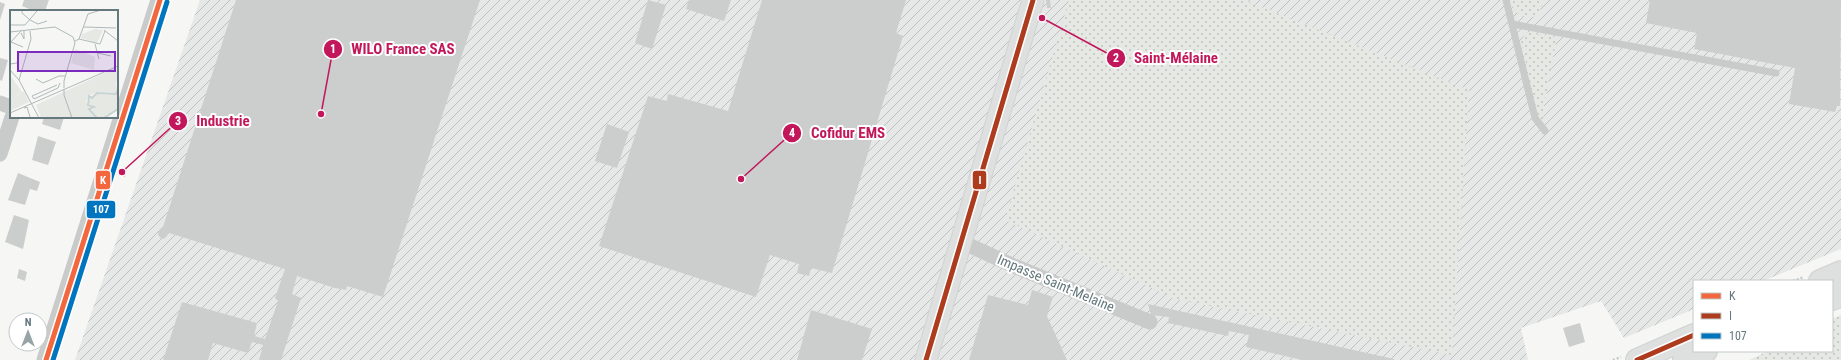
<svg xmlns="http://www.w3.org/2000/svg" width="1841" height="360" font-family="'Roboto Condensed',sans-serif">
<defs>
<pattern id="industrial-furrows" width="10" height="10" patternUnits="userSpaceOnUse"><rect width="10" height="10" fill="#e6e7e7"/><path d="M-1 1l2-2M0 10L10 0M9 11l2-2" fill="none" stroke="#bec0c0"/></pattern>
<pattern id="grass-dots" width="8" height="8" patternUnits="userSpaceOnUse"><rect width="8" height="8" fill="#e6e8e3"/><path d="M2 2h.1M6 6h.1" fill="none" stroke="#bec1bd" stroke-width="1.8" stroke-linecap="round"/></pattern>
</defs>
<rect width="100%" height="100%" fill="#f6f6f5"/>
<path fill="url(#industrial-furrows)" d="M200,0H1841V249L1763,281H1694V309L1624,338L1601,301L1521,328L1528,360H75Z"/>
<path fill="url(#grass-dots)" d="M1069,0H1244L1469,90L1452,355L1175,299L1005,220Z
M1510,0H1543C1540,19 1532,21 1516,12Z
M1526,32L1554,37L1556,42L1544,106L1543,124L1538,115L1521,41Z
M1841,315V360H1749L1768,351H1832V319Z"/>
<path fill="#cccece" d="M24,0H49L45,11H34L22,6Z
M236,0H480L383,297L347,286L346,290L335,288L297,276L292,294L301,298L281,360H259L263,345L252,342L248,353L213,343L208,360H163L182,302L257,323L254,336L265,339L278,301L275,298L285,269L169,233L165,238L162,239L158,235L159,230L163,227Z
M648,0L666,5L652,49L635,43Z
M689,0H731L724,21L686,9Z
M762,0H906L896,33L903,36L832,273L811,268L809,276L797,273L799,264L770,255L756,297L599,246L648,96L667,101L668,94L728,111Z
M1046,0H1050L1051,8H1047Z
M1650,0H1841L1840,106H1837L1835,112L1789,104L1795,68L1694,49L1697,33L1646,23Z
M0,2L5,4L0,20Z
M0,58L8,60L2,81L0,80Z
M44,117H64L60,130L42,124Z
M607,124L629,132L617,168L595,161Z
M38,136L56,142L48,165L32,160Z
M125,169L127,170L125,177L122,176Z
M18,173L40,182L37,191L30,189L25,205L8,200Z
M14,215L29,220L23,249L5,242Z
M19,269L27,272L25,281L17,278Z
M1032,290L1053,297L1047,316L1067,360H969L988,295L1028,305Z
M1148,304L1394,359V360H1302L1246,347L1249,335L1229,331L1228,336L1168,323L1169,317L1151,315Z
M811,310L872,329L862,360H797Z
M1580,323L1585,342L1569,347L1563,328Z"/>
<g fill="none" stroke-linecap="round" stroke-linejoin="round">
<g stroke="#d1d2d2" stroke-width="23">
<path id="secondary" d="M926,360L1033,0"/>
</g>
<g stroke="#d1d2d2" stroke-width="24">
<path id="primary" d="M1820,281L1841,272
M1832,299L1841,295
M1637,360L1694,335
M1684,360L1706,351"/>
</g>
<path stroke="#c6c7c8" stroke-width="2.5" stroke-dasharray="2 2" stroke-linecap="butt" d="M1793,281L1804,277
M1613,360L1621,357"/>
<path stroke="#c9cbca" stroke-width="7" d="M1506,0L1535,118L1545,131
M1512,24L1776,73"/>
<path stroke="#c9cbca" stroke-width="15" d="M0,103L11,107
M0,154L12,117
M962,242L1014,266L1150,322"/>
<path stroke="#c9cbca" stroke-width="19" d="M46,360L160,0"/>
<use href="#secondary" stroke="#dedfdf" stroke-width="21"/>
<use href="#primary" stroke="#dedfdf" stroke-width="22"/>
<g stroke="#fff" stroke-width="8">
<path id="bus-1" d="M46,360L160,0"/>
</g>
<g stroke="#fff" stroke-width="8">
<path id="bus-2" d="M926,360L1033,0
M1637,360L1694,335"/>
</g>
<g stroke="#fff" stroke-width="8">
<path id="bus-3" d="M53,360L167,2"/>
</g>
<use href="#bus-1" stroke="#f2673d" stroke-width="5"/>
<use href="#bus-2" stroke="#ad3c1e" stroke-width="5"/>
<use href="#bus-3" stroke="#0075bf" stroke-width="5"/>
</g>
<g text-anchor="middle" stroke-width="4" stroke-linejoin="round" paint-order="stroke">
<g font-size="14" fill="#64787d" stroke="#fff">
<text transform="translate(1056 283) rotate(23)" y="5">Impasse Saint-Melaine</text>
</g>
</g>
<g transform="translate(10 10)">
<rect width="108" height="108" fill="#f6f6f5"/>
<path d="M85,19L93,20L87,33L71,28L72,24ZM65,39L85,47L84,60L61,53ZM105,58L108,60L106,74L108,83L88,82L78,86L76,92L86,108H31L26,95ZM87,84L108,85V98L99,106L88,108L82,100L86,97L78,93L80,87Z" fill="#e6e8e3"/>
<path d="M14,81L19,92L0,101V91Z" fill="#e6e8e3"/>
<path d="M0,65L12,82L0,91Z" fill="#e6e8e3"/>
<path fill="none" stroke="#c8d3d3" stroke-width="2" d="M87,108L79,99L84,97L78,95L79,86L82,88L87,83L106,84L108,80M94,108L108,99"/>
<path fill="none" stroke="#afb9ba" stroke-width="1" d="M12,0V3L20,10M20,10L28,14L37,11M0,15H15L27,1M74,17L106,18M94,20L108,31M20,21L21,29L9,70L29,108M0,22L45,17L63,27L65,33L54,71V78M11,23L14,29V21M69,29L90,34L95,21M65,31L69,29L78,4L91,0M1,32L13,37M0,33L11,21M85,34L89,49M88,43L101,46M0,54L7,53L9,44M0,60L9,70M26,69L33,73L49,66H55M54,79V85L62,108M22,86L24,89L48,78L50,73M22,86L47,75M14,98L17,97L20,107M0,103L108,56"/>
<path fill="#7b2cbf" fill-opacity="0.15" stroke="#7b2cbf" stroke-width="2" d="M8,42H105V61H8Z"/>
<rect width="108" height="108" fill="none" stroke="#64787d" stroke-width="2"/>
</g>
<path fill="none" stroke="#c2185b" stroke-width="1.5" d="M321 114L333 49M1042 18L1116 58M122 172L178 121M741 179L792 133"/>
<g fill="#c2185b" stroke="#fff" stroke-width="1.5">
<circle cx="321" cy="114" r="4"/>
<circle cx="1042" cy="18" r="4"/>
<circle cx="122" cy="172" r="4"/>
<circle cx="741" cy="179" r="4"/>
<circle cx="333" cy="49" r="10"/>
<circle cx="1116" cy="58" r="10"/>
<circle cx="178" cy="121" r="10"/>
<circle cx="792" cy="133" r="10"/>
</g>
<g font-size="12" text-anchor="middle" font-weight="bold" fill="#fff">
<text x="333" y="53">1</text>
<text x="1116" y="62">2</text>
<text x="178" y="125">3</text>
<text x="792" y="137">4</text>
</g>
<g font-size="15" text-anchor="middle" font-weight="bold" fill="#c2185b" stroke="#fff" stroke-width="4" stroke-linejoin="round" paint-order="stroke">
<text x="403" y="54">WILO France SAS</text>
<text x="1176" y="63">Saint-Mélaine</text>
<text x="223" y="126">Industrie</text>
<text x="848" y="138">Cofidur EMS</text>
</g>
<g stroke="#fff" stroke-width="1.5">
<rect x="95" y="170" width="16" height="20" rx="4" fill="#f2673d"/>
<rect x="972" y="170" width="15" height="20" rx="4" fill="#ad3c1e"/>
<rect x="86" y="200" width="30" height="19" rx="4" fill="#0075bf"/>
</g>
<g font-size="11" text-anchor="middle" font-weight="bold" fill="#fff">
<text x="103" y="184">K</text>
<text x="980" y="184">I</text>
<text x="101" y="213">107</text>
</g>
<rect x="1693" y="280" width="140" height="72" fill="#ffffff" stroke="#c1c9cb"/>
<rect x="1701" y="293" width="20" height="6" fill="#f2673d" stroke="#c1c9cb"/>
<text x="1729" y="300" font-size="12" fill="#64787d">K</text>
<rect x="1701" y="313" width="20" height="6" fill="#ad3c1e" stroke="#c1c9cb"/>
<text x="1729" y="320" font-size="12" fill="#64787d">I</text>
<rect x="1701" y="333" width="20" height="6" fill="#0075bf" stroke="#c1c9cb"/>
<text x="1729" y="340" font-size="12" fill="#64787d">107</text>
<g transform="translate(28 332)"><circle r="19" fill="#ffffff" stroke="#c1c9cb"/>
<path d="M0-3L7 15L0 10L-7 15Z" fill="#97a4a7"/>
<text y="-6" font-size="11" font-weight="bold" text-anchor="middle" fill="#64787d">N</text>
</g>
</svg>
